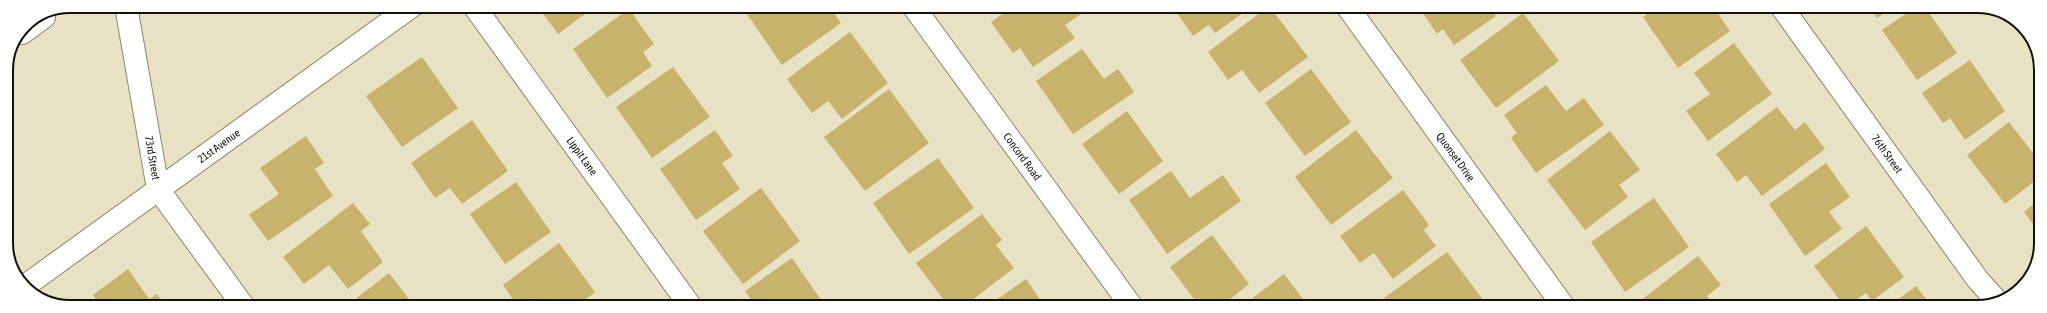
<svg xmlns="http://www.w3.org/2000/svg" width="2047" height="313" font-family="'Asap Condensed',sans-serif">
<rect width="100%" height="100%" fill="#e9e1c3"/>
<path fill="#c8b36d" d="M537,6H596L558,34Z
M758,6H829L841,23L782,65L747,14Z
M980,6H990L983,11Z
M1014,6H1074L1080,15L1065,25L1075,38L1033,67L1020,48L1013,53L991,22Z
M1172,6H1253L1215,33L1209,25L1193,36Z
M1269,6L1308,57L1259,93L1242,70L1228,80L1208,52Z
M1418,6H1489L1496,16L1454,45L1443,29L1437,34Z
M1658,6H1713L1730,31L1678,68L1643,17Z
M1869,6H1894L1877,18Z
M1916,7H1925L1957,53L1917,80L1882,30Z
M629,9L654,44L643,52L652,66L607,98L573,49Z
M1523,13L1559,61L1496,108L1460,60Z
M850,32L888,83L842,119L828,101L812,113L787,79Z
M1734,43L1772,94L1708,141L1686,111L1710,94L1694,73Z
M1082,49L1104,79L1118,69L1134,92L1073,134L1036,81Z
M422,57L458,108L402,147L366,96Z
M1970,60L2005,111L1965,140L1950,118L1943,123L1922,93Z
M673,67L710,117L652,158L616,107Z
M1311,69L1351,122L1305,156L1265,103Z
M1546,85L1566,111L1584,98L1604,125L1536,173L1511,138L1517,133L1504,115Z
M889,89L929,143L865,191L824,137Z
M1777,107L1795,130L1805,122L1825,149L1762,196L1746,175L1737,182L1716,154Z
M1127,111L1163,161L1119,194L1082,144Z
M472,120L508,171L462,204L450,188L435,198L411,163Z
M2009,122L2040,162V177L2005,204L1967,155Z
M715,130L733,156L722,163L740,189L696,220L660,169Z
M1356,130L1393,178L1331,225L1295,177Z
M1610,131L1640,170L1619,185L1628,197L1585,230L1547,180Z
M306,136L324,163L315,169L333,196L268,241L249,215L279,194L260,168Z
M938,158L974,208L909,254L873,203Z
M1826,163L1850,197L1829,212L1842,229L1805,256L1769,204Z
M1171,171L1190,198L1223,175L1241,201L1167,254L1129,200Z
M516,182L551,232L505,264L470,214Z
M761,188L800,241L743,284L703,231Z
M1403,190L1429,225L1424,230L1436,246L1393,279L1374,253L1360,263L1340,236Z
M1654,198L1689,247L1625,292L1591,242Z
M2040,199V233L2024,212Z
M353,203L370,224L361,231L383,262L348,289L329,265L304,284L283,257Z
M982,214L1002,240L996,245L1014,268L963,307H949L916,263Z
M1866,226L1904,277L1872,301L1866,293L1845,307L1814,266Z
M1212,235L1249,284L1220,307H1200L1170,267Z
M559,243L595,292L576,307H537L531,298L518,307L503,285Z
M1447,252L1484,301L1476,307H1391L1384,298Z
M1698,256L1721,285L1707,296L1715,307H1638L1636,304Z
M792,258L826,307H756L745,291Z
M128,269L149,299L157,294L166,307L101,306L93,295Z
M389,273L415,307H345Z
M1284,274L1309,307H1241Z
M1026,279L1045,307H986Z
M1916,286L1932,307H1888Z"/>
<g fill="none" stroke-linecap="round" stroke-linejoin="round">
<g stroke="#8b8368" stroke-width="24">
<g id="minor">
<path id="s1" d="M126,6L158,189L244,307"/>
<path id="s2" d="M474,6L691,307"/>
<path id="s3" d="M913,6L1132,307"/>
<path id="s4" d="M1347,6L1564,307"/>
<path id="s5" d="M1781,6L1978,280L1996,300"/>
<path d="M22,33L44,17"/>
<path id="s6" d="M25,286L412,6"/>
</g>
</g>
<use href="#minor" stroke="#fff" stroke-width="22"/>
</g>
<g text-anchor="middle" stroke-width="3" stroke-linejoin="round" paint-order="stroke">
<g font-size="11" fill="#131006" stroke="#fff">
<text dy="4" stroke="none"><textPath href="#s6" startOffset="239">21st Avenue</textPath></text>
<text dy="4" stroke="none"><textPath href="#s5" startOffset="182">76th Street</textPath></text>
<text dy="4" stroke="none"><textPath href="#s2" startOffset="185">Lippit Lane</textPath></text>
<text dy="4" stroke="none"><textPath href="#s3" startOffset="186">Concord Road</textPath></text>
<text dy="4" stroke="none"><textPath href="#s1" startOffset="154">73rd Street</textPath></text>
<text dy="4" stroke="none"><textPath href="#s4" startOffset="186">Quonset Drive</textPath></text>
</g>
</g>
<path d="M0 0H2047V313H0ZM70 13H1977A57 57 0 0 1 2034 70V243A57 57 0 0 1 1977 300H70A57 57 0 0 1 13 243V70A57 57 0 0 1 70 13Z" fill="#fff" fill-rule="evenodd"/>
<path fill="none" stroke="#131006" stroke-width="2" d="M70 13H1977A57 57 0 0 1 2034 70V243A57 57 0 0 1 1977 300H70A57 57 0 0 1 13 243V70A57 57 0 0 1 70 13Z"/>
</svg>
